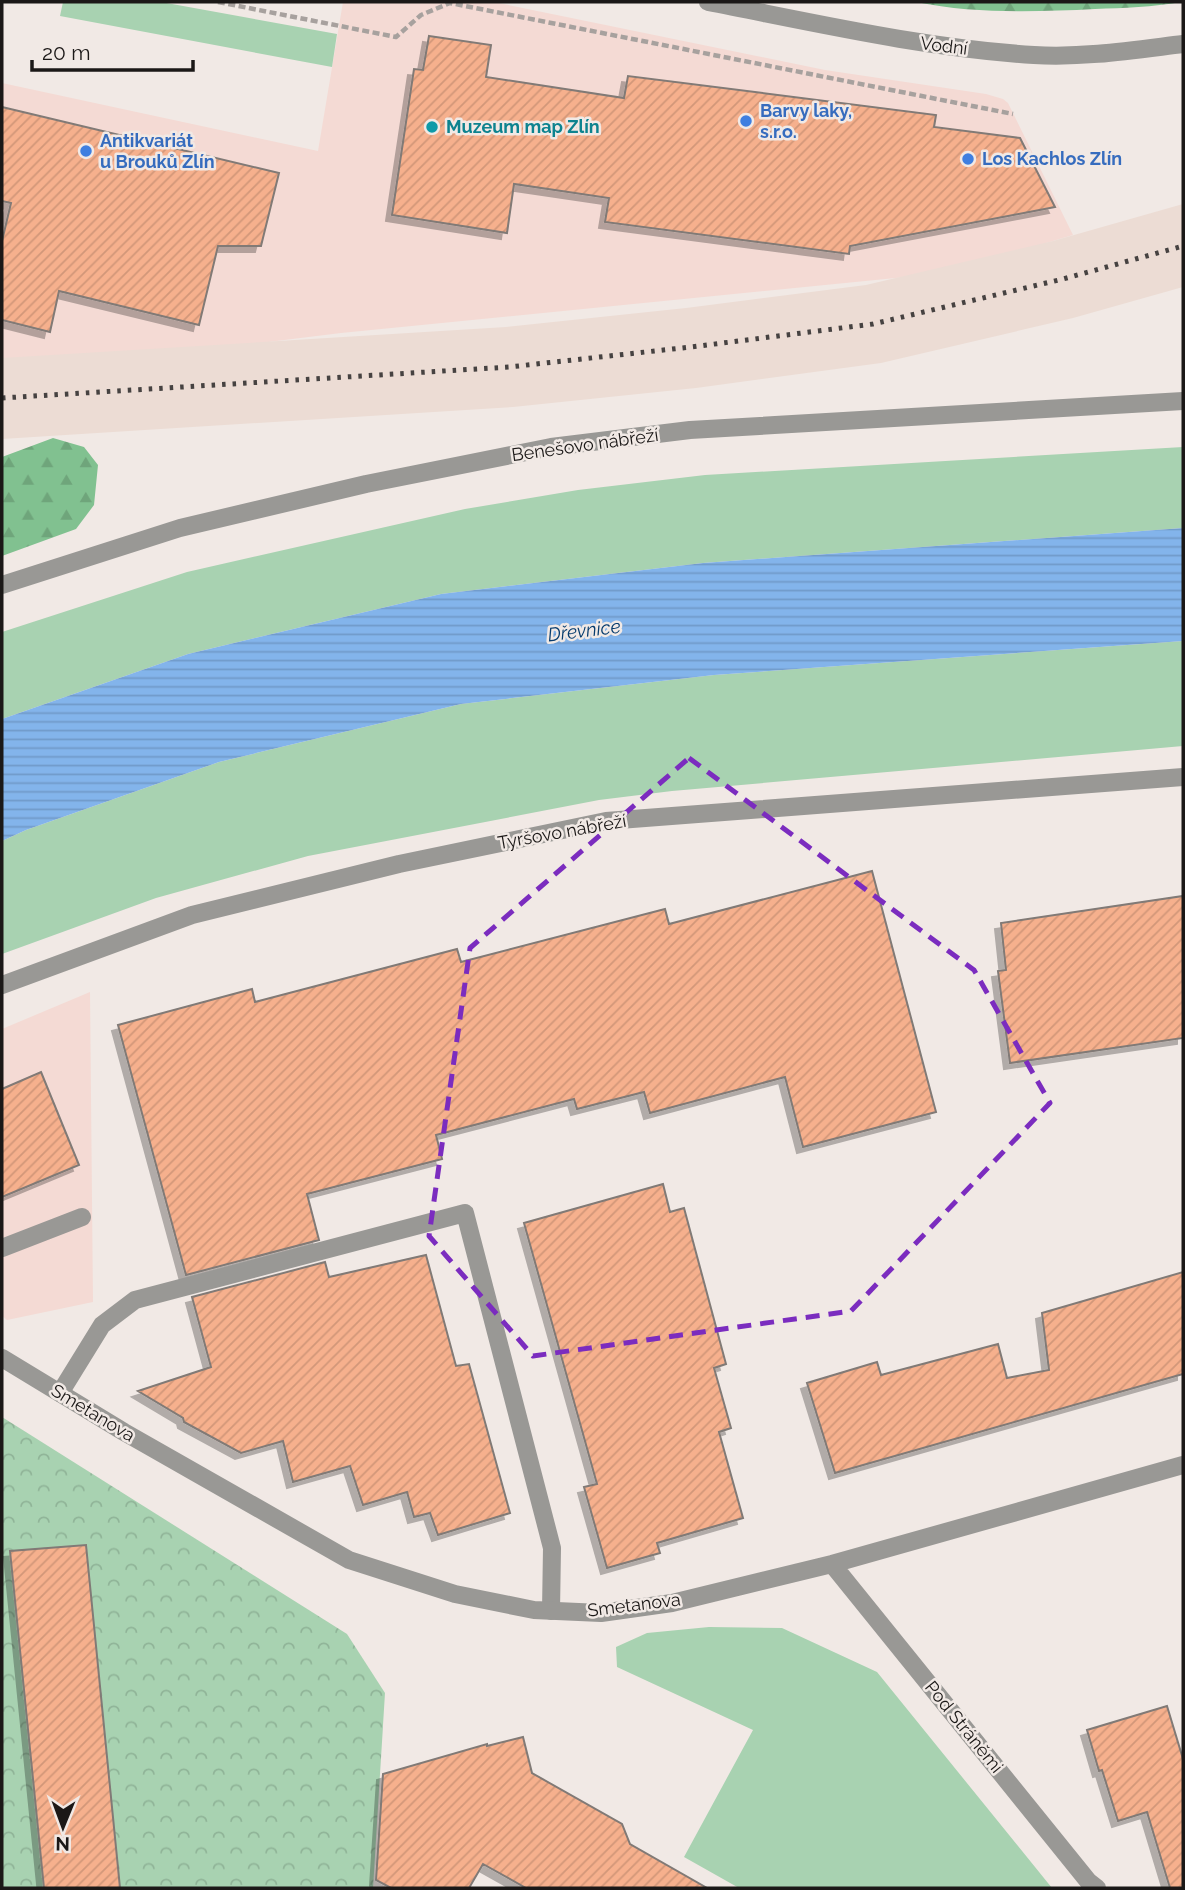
<svg xmlns="http://www.w3.org/2000/svg" width="1185" height="1890" font-family="Raleway,sans-serif">
<defs>
<pattern id="forest-firs" width="22" height="20" patternUnits="userSpaceOnUse" patternTransform="scale(1.75)"><rect width="22" height="20" fill="#81c190"/><path d="M5 1l3.5 6h-7zM16 11l3.5 6h-7z" fill="#6fa57b"/></pattern>
<pattern id="park-crowns" width="20" height="18" patternUnits="userSpaceOnUse" patternTransform="scale(1.75)"><rect width="20" height="18" fill="#a8d2b1"/><path d="M2 6a3 3 0 1 1 6 0M12 15a3 3 0 1 1 6 0" fill="none" stroke="#90b498"/></pattern>
<pattern id="water-rules" width="6" height="5" patternUnits="userSpaceOnUse" patternTransform="scale(1.75)"><rect width="6" height="5" fill="#83b4eb"/><path d="M0 2.5h6" fill="none" stroke="#719ac9"/></pattern>
<pattern id="building-hatch" width="6" height="6" patternUnits="userSpaceOnUse" patternTransform="scale(1.75)"><rect width="6" height="6" fill="#f6b08d"/><path d="M-1 1l2-2M0 6l6-6M5 7l2-2" fill="none" stroke="#d29779"/></pattern>
<filter id="shadow"><feDropShadow dx="-6" dy="6" stdDeviation="0" flood-color="#0004"/></filter>
</defs>
<rect width="100%" height="100%" fill="#f1e9e5"/>
<path fill="#f4dad4" d="M343,2H494L825,70L986,94L1003,99L1008,103L1073,235L946,273L341,333L90,364L2,369V83L318,151Z
M90,992L93,1302L7,1320L2,1316V1029Z"/>
<path fill="#ecdcd4" d="M1183,204V287L1073,318L881,363L696,388L513,407L2,439V358L506,327L686,308L866,285L1053,241Z"/>
<path fill="#a8d2b1" d="M63,2H161L337,34L332,67L60,16Z
M1183,447V528L703,563L441,594L188,654L2,719V632L187,572L465,509L578,490L705,475Z
M1183,641V746L672,791L599,800L308,856L156,898L2,954V841L26,830L219,762L461,704L714,675Z
M709,1627L782,1628L877,1672L1052,1888H739L684,1857L753,1730L617,1667L616,1647L647,1633Z"/>
<path fill="url(#forest-firs)" d="M916,2H1181C1153,7 1124,8 1095,9C1036,12 974,14 916,2Z
M53,438L84,447L98,465L94,505L76,529L2,556V457Z"/>
<path fill="url(#park-crowns)" d="M2,1417L347,1634L385,1693L373,1888H2Z"/>
<path fill="url(#water-rules)" d="M1183,528V641L714,675L461,704L219,762L26,830L2,841V719L188,654L441,594L703,563Z"/>
<path fill="url(#building-hatch)" stroke="#817a76" stroke-width="2" filter="url(#shadow)" d="M429,36L491,45L486,77L624,98L628,76L936,115L934,127L1020,138L1055,207L850,246L849,254L605,222L609,198L514,184L507,233L392,215L414,69L423,70Z
M2,107L279,173L261,246H218L199,325L59,291L50,332L2,320V241L11,203L2,201Z
M872,871L936,1112L803,1147L785,1077L650,1113L644,1092L577,1109L574,1099L436,1135L442,1159L307,1194L319,1240L186,1275L118,1025L252,989L255,1002L457,949L461,962L665,909L669,924Z
M1183,896V1038L1010,1063L998,971L1006,970L1001,923Z
M41,1072L79,1165L2,1197V1089Z
M663,1184L670,1212L684,1208L726,1364L714,1368L731,1428L719,1432L743,1518L657,1543L660,1553L607,1568L584,1487L597,1484L524,1223Z
M426,1255L456,1366L469,1364L510,1513L438,1535L430,1513L414,1517L407,1492L363,1505L350,1466L293,1482L283,1441L241,1453L184,1422L183,1418L138,1391L211,1367L192,1297L325,1262L329,1277Z
M1183,1272V1374L835,1473L807,1383L877,1362L881,1375L998,1344L1007,1378L1049,1370L1042,1313Z
M86,1545L120,1888H44L10,1551Z
M1167,1706L1183,1759V1888H1170L1147,1812L1118,1821L1102,1770L1099,1771L1087,1730Z
M523,1737L532,1773L622,1824L630,1844L707,1888H526L483,1864L469,1888H391L376,1880L383,1774L487,1744V1746Z"/>
<g fill="none" stroke-linecap="round" stroke-linejoin="round">
<path stroke="#a7a19e" stroke-width="4.5" stroke-dasharray="7 3.5" stroke-linecap="butt" d="M218,2L396,37L421,15L450,3L1013,114"/>
<path stroke="#999895" stroke-width="18" d="M2,1248L82,1217
M60,1393L102,1325L135,1300L465,1213L552,1548L551,1611"/>
<path stroke="#999895" stroke-width="18" d="M708,2C816,23 924,48 1034,55C1084,58 1134,50 1183,44
M2,585L180,528L366,484L551,447L690,430L1183,401
M2,985L192,915L399,864L606,821L1183,777
M2,1358L124,1432L349,1560L455,1594L534,1610L601,1613L672,1603L832,1564L1183,1465
M832,1564L1088,1881L1097,1888"/>
<path stroke="#464241" stroke-width="5" stroke-dasharray="3.5 7" stroke-linecap="butt" d="M2,398L509,367L691,347L873,324L1063,279L1183,246"/>
</g>
<path fill="none" stroke="#7b2cbf" stroke-width="5" stroke-dasharray="14 9" stroke-linejoin="round" d="M689,758L974,970L1050,1103L851,1311L533,1356L429,1236L470,948Z"/>
<g fill="#3f7fe0" stroke="#f1e9e5" stroke-width="2.5">
<circle cx="746" cy="121" r="7"/>
<circle cx="86" cy="151" r="7"/>
<circle cx="968" cy="159" r="7"/>
</g>
<circle fill="#0f9aa8" stroke="#f1e9e5" stroke-width="2.5" cx="432" cy="127" r="7"/>
<g text-anchor="middle" stroke-width="5" stroke-linejoin="round" paint-order="stroke">
<g font-size="18" fill="#1b1817" stroke="#f1e9e5">
<text transform="translate(944 46) rotate(7)" y="6">Vodní</text>
<text transform="translate(585 445) rotate(-8)" y="6">Benešovo nábřeží</text>
<text transform="translate(562 832) rotate(-10)" y="6">Tyršovo nábřeží</text>
<text transform="translate(93 1413) rotate(31)" y="6">Smetanova</text>
<text transform="translate(634 1605) rotate(-7)" y="6">Smetanova</text>
<text transform="translate(964 1727) rotate(51)" y="6">Pod Stráněmi</text>
</g>
<g font-size="18" font-weight="bold" fill="#366cbe" stroke="#f1e9e5" text-anchor="start">
<text x="760" y="117">Barvy laky,<tspan x="760" dy="21">s.r.o.</tspan></text>
<text x="100" y="147">Antikvariát<tspan x="100" dy="21">u Brouků Zlín</tspan></text>
<text x="982" y="165">Los Kachlos Zlín</text>
</g>
<g font-size="18" font-weight="bold" fill="#0d838f" stroke="#f1e9e5" text-anchor="start">
<text x="446" y="133">Muzeum map Zlín</text>
</g>
<g font-size="19" font-style="italic" fill="#073c6e" stroke="#f1e9e5">
<text transform="translate(584 630) rotate(-7)" y="7">Dřevnice</text>
</g>
</g>
<rect width="1185" height="1890" fill="none" stroke="#1b1817" stroke-width="7"/>
<g transform="translate(63 1827) rotate(181)" stroke="#f1e9e5" stroke-width="5" paint-order="stroke">
<path d="M0-5L12 26L0 18L-12 26Z" fill="#1b1817"/>
<text y="-10" font-size="19" font-weight="bold" text-anchor="middle" fill="#1b1817">N</text>
</g>
<path d="M32 60v10h161v-10" fill="none" stroke="#1b1817" stroke-width="3.5"/>
<text x="42" y="60" font-size="21" fill="#1b1817" stroke="#f1e9e5" stroke-width="5" paint-order="stroke">20 m</text>
</svg>
